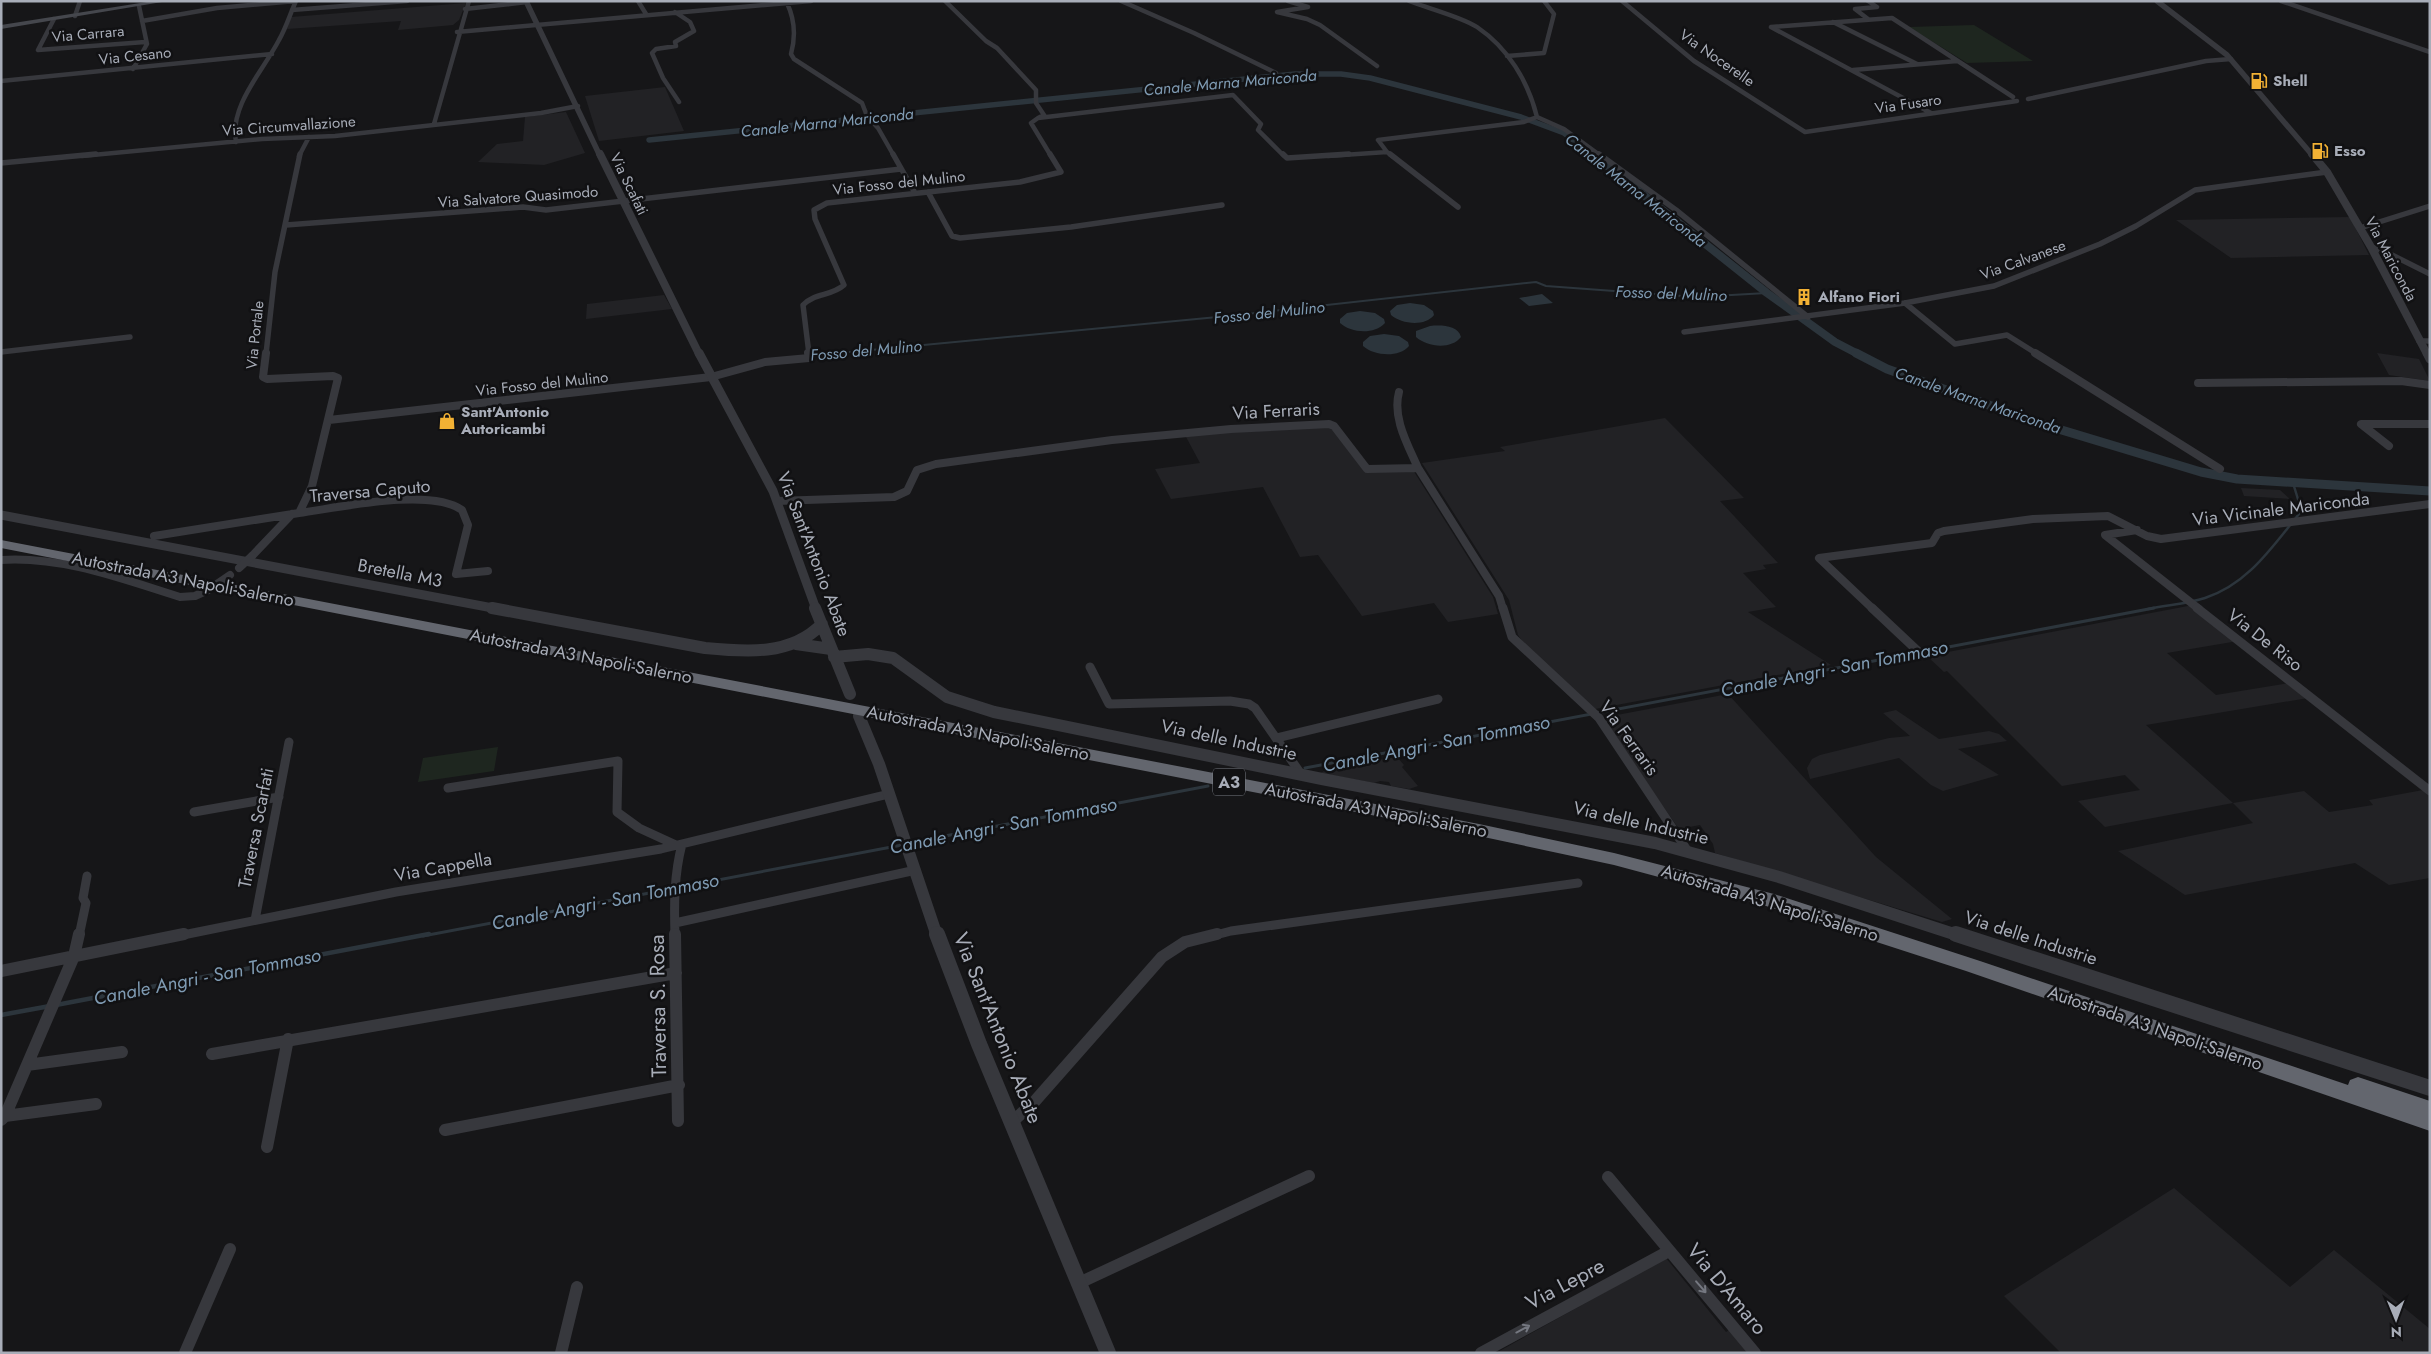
<svg xmlns="http://www.w3.org/2000/svg" width="2431" height="1354" font-family="Jost,sans-serif">
<rect width="100%" height="100%" fill="#161618"/>
<path fill="#222225" d="M466,3L459,20L453,25L398,30L401,21L287,29L291,17Z
M665,87L684,131L599,141L585,96Z
M566,112L585,153L544,165L478,162L497,144L523,141L525,117Z
M2350,217L2369,255L2231,258L2176,220Z
M664,295L672,309L586,319L587,304Z
M2377,353L2419,359L2430,381L2389,375Z
M1665,418L1744,498L1720,501L1778,563L1763,565L1766,569L1743,573L1776,607L1748,612L1831,665L1595,709L1528,649L1518,635L1509,600L1422,463L1505,451L1500,447Z
M1330,427L1365,472L1413,470L1493,597L1498,614L1448,622L1434,603L1362,616L1318,555L1300,557L1263,487L1171,499L1155,469L1200,463L1185,435Z
M2241,488L2280,490L2290,499L2244,496Z
M2193,605L2238,641L2167,653L2216,695L2289,683L2308,698L2146,725L2233,803L2304,791L2329,812L2373,805L2369,800L2423,790L2430,795V878L2389,885L2355,863L2185,895L2118,851L2253,823L2233,803L2105,827L2078,801L2140,790L2125,775L2062,786L1947,671L1944,672L1927,656Z
M1728,694L1876,857L1952,919L1942,922L1715,853L1713,844L1700,825L1679,829L1601,718Z
M1896,710L1939,739L1989,731L1999,734L2007,741L1958,749L1999,775L1943,791L1931,785L1899,758L1810,779L1807,768L1812,759L1820,755L1889,738L1910,736L1883,713Z
M1397,757L1404,765L1402,767L1418,786L1409,789L1391,786L1389,782L1380,781L1374,783L1321,773L1330,767Z
M2174,1188L2290,1287L2334,1250L2430,1329V1353H2061L2004,1296Z
M1666,1258L1726,1332L1731,1329L1749,1353H1496Z"/>
<path fill="#1e261f" d="M1974,25L2033,61L1967,63L1909,27Z
M498,747L494,771L418,782L423,758Z"/>
<path fill="#2c353c" d="M1542,294L1553,303L1529,306L1519,298Z
M1410,303L1424,305L1433,311L1434,315C1425,327 1401,324 1391,315L1390,311L1397,305Z
M1360,311L1375,313L1384,319L1385,323C1374,335 1351,333 1340,323V319L1347,313Z
M1430,326C1441,325 1458,325 1461,337C1451,350 1427,347 1416,337V331Z
M1384,334L1399,336L1408,342L1409,346C1399,358 1374,356 1363,346V342L1370,336Z"/>
<g fill="none" stroke-linecap="round" stroke-linejoin="round">
<path stroke="#2c353c" stroke-width="2" d="M829,354L1228,316L1536,282L1546,286L1696,297L1767,293"/>
<path stroke="#2c353c" stroke-width="2.5" d="M810,356L842,353
M2148,609C2166,605 2187,604 2205,598C2248,584 2272,547 2299,514L2301,509L2293,483"/>
<path stroke="#2c353c" stroke-width="3" d="M1922,652L2154,608
M1305,768L1916,653
M908,843L1208,786
M423,936L902,845"/>
<path stroke="#2c353c" stroke-width="4.5" d="M56,1005L429,934
M1,1015L50,1006"/>
<path stroke="#2c353c" stroke-width="5.5" d="M649,140L1295,74H1341L1370,78L1521,117L1564,133L1594,156"/>
<path stroke="#2c353c" stroke-width="8" d="M1592,154L1767,293L1835,342L1858,354"/>
<path stroke="#2c353c" stroke-width="9" d="M1856,353L1887,369L2045,425L2201,472L2237,479L2430,491"/>
<path stroke="#37383d" stroke-width="4.5" d="M638,1L646,14
M945,1L986,41L997,48L1036,90V103L1044,115L1038,118
M1121,1L1194,33L1276,73
M1288,1L1308,7L1277,12L1307,19L1320,25L1377,66
M1409,1C1427,8 1462,17 1477,27C1508,48 1528,81 1537,117L1564,129L1601,156
M1622,1L1694,61L1805,132L2017,101
M1868,1L1877,7L1855,9L1868,19
M2281,1L2430,52
M787,3C795,20 796,36 791,54L794,59L862,103L867,116L878,128L894,156
M465,9L527,2
M292,10L407,1
M675,12L690,22L694,31L675,42L676,46L656,49L652,53L663,78L679,102
M75,16L80,1
M54,19L38,50L145,42
M142,21L217,8L296,1
M1833,22L1917,64
M457,32L811,1
M1507,56L1544,53L1554,14L1544,1
M133,69L147,44L139,6
M1853,70L1957,61
M1,81L272,54
M2028,99L2206,61L2231,59
M1931,113L1771,27L1892,18L2013,97
M434,124L469,1
M236,142C229,106 263,71 279,40C286,28 290,14 296,1
M1387,152L1378,140L1524,122L1537,117
M82,156L262,139L335,136L541,113L578,106
M299,156L309,137
M1051,156L1031,123L1038,118L1233,95L1261,124L1258,130L1284,156
M1328,156L1387,152L1392,156"/>
<path stroke="#37383d" stroke-width="5.5" d="M893,154L915,193
M1283,154L1287,158L1349,154
M1390,154L1458,207
M1599,154L1676,210L1808,317
M1,163L96,154
M928,192L952,236L960,238L1071,227L1222,205
M286,225L523,207L546,210L901,169
M2360,228L2430,206
M2371,247L2384,251L2430,274
M1905,303L1955,344L2007,335L2037,354
M1684,332L1905,303L1994,286L2100,244L2136,226L2195,190L2327,172
M2419,341H2430
M1,352L130,337
M266,354L275,272L300,154
M809,354L803,305C814,293 832,296 844,285L815,219L814,210L827,203L1020,182L1061,172L1050,154"/>
<path stroke="#37383d" stroke-width="8" d="M2035,353L2220,469
M2198,383L2401,381L2430,385
M1399,392C1392,418 1408,445 1418,468
M329,420L711,377L765,362L809,358L808,353
M2389,446L2361,424H2430
M777,501L894,497L907,491L917,470L936,464L1112,440L1231,429L1329,424L1334,426L1367,469L1418,468L1499,596L1503,609
M299,513C337,508 430,487 462,510L468,525L456,574L488,571
M2137,530L2105,535L2199,609
M154,536L299,513L312,486L338,378L333,376L267,379L263,377L266,353
M252,556L292,514
M1,560C63,556 122,579 180,597L195,596L208,590
M1873,609L1819,558L1932,543L1938,533L1944,531L2033,519L2108,516L2147,536L2161,539L2430,504"/>
<path stroke="#37383d" stroke-width="9" d="M1503,608L1512,637L1599,718L1689,853
M1872,608L1922,655
M2197,608L2430,791
M1090,667L1109,704L1230,701L1249,704L1255,708L1301,774
M1276,738L1438,699
M448,788L618,761L617,812L639,828L676,845
M194,812L279,797
M255,920L289,742
M675,923L916,870
M79,936L86,903L83,898L87,876
M178,936L396,892L661,849L889,794
M675,936C674,904 674,875 682,844
M1212,936L1231,931L1578,883"/>
<path stroke="#37383d" stroke-width="12" d="M675,934L678,1121
M1,971L184,934
M212,1054L676,973
M27,1065L122,1052
M5,1116L96,1104
M1,1120L5,1116L74,956L79,934
M1012,1122L1035,1101L1162,957L1185,942L1217,934
M445,1130L679,1085
M267,1147L288,1039
M1608,1177L1755,1353
M1079,1283L1309,1176
M185,1353L230,1249
M561,1353L577,1287
M1481,1353L1669,1251"/>
<path stroke="#37383d" stroke-width="5.5" d="M526,1L600,156
M2157,1L2227,55L2313,156"/>
<path stroke="#37383d" stroke-width="8" d="M600,154L699,354
M2312,154L2327,172L2371,247L2427,354"/>
<path stroke="#37383d" stroke-width="9" d="M699,353L773,491L816,609
M2427,353L2430,359
M1,515L498,609"/>
<path stroke="#37383d" stroke-width="12" d="M492,608L705,648C746,652 791,656 822,624
M815,608L850,694
M796,644L831,649
M834,657L868,654L893,658L947,697L994,712L1322,779L1655,843L1779,877L1960,936
M859,716L879,764L937,936"/>
<path stroke="#37383d" stroke-width="16" d="M937,934L979,1044L1108,1353
M1956,934L2430,1088"/>
<path fill="#45474d" fill-rule="evenodd" d="M153,1H168L1,29V25Z"/>
<path fill="#63666e" fill-rule="evenodd" d="M1,540L1479,824L1614,853L1774,894L1980,961L2348,1085L2350,1080L2358,1077L2430,1101V1131L1966,971L1763,905L1614,865L1479,836L1,548Z"/>
<path stroke="#37383d" stroke-width="8" d="M239,568L252,556
M208,590L230,575"/>
</g>
<defs><path id="oneway-shaft" d="M-6 0H5M1.5-3L5.5 0L1.5 3" fill="none" stroke-width="1.6" stroke-linecap="round" stroke-linejoin="round" transform="scale(1.25)"/></defs>
<g stroke="#757881">
<use href="#oneway-shaft" transform="translate(1701 1287) rotate(49)"/>
<use href="#oneway-shaft" transform="translate(1523 1329) rotate(-28)"/>
</g>
<defs>
<g id="fuel-bare" transform="scale(1.35)"><path d="M-5.5-6h7V0h2V4h1.3V-2.5L3-4.5l.8-.8L6-3V5H2.5V1h-1V6h-7ZM-4.2-4.7v3.2H.2V-4.7Z" fill="#f2b134" stroke="#111113" stroke-width="2.5" paint-order="stroke"/></g>
<g id="building-bare" transform="scale(1.35)"><path d="M-4-6H4V6H1V3H-1V6H-4ZM-2.5-4.3h1.7v1.8h-1.7ZM.8-4.3h1.7v1.8H.8ZM-2.5-1h1.7V.8h-1.7ZM.8-1h1.7V.8H.8Z" fill="#f2b134" stroke="#111113" stroke-width="2.5" paint-order="stroke"/></g>
<g id="shop-bare" transform="scale(1.35)"><path d="M-5-2.5h2.3a2.7 3.5 0 0 1 5.4 0H5L5.5 6h-11ZM-1.5-2.5h3a1.5 2.3 0 0 0-3 0Z" fill="#f2b134" stroke="#111113" stroke-width="2.5" paint-order="stroke"/></g>
</defs>
<g fill-rule="evenodd">
<use href="#fuel-bare" x="2259" y="81"/>
<use href="#fuel-bare" x="2320" y="151"/>
<use href="#building-bare" x="1804" y="297"/>
<use href="#shop-bare" x="447" y="421"/>
</g>
<g text-anchor="middle" stroke-width="5" stroke-linejoin="round" paint-order="stroke">
<g font-size="15" fill="#a8adb8" stroke="#111113">
<text transform="translate(88 34) rotate(-5)" y="5">Via Carrara</text>
<text transform="translate(135 56) rotate(-6)" y="5">Via Cesano</text>
<text transform="translate(1717 58) rotate(35)" y="5">Via Nocerelle</text>
<text transform="translate(1908 104) rotate(-8)" y="5">Via Fusaro</text>
<text transform="translate(289 126) rotate(-4)" y="5">Via Circumvallazione</text>
<text transform="translate(899 183) rotate(-6)" y="5">Via Fosso del Mulino</text>
<text transform="translate(629 184) rotate(64)" y="5">Via Scafati</text>
<text transform="translate(518 197) rotate(-4)" y="5">Via Salvatore Quasimodo</text>
<text transform="translate(2391 259) rotate(62)" y="5">Via Mariconda</text>
<text transform="translate(2023 260) rotate(-20)" y="5">Via Calvanese</text>
<text transform="translate(255 335) rotate(-84)" y="5">Via Portale</text>
<text transform="translate(542 384) rotate(-6)" y="5">Via Fosso del Mulino</text>
</g>
<g font-size="15" font-weight="bold" fill="#a8adb8" stroke="#111113" text-anchor="start">
<text x="2273" y="86">Shell</text>
<text x="2334" y="156">Esso</text>
<text x="1818" y="302">Alfano Fiori</text>
<text x="461" y="417">Sant'Antonio<tspan x="461" dy="17">Autoricambi</tspan></text>
</g>
<g font-size="16" font-style="italic" fill="#7f9bb3" stroke="#111113">
<text transform="translate(1230 82) rotate(-5)" y="6">Canale Marna Mariconda</text>
<text transform="translate(827 122) rotate(-6)" y="6">Canale Marna Mariconda</text>
<text transform="translate(1636 190) rotate(38)" y="6">Canale Marna Mariconda</text>
<text transform="translate(1671 293) rotate(2)" y="6">Fosso del Mulino</text>
<text transform="translate(1269 312) rotate(-6)" y="6">Fosso del Mulino</text>
<text transform="translate(866 350) rotate(-5)" y="6">Fosso del Mulino</text>
<text transform="translate(1978 400) rotate(19)" y="6">Canale Marna Mariconda</text>
</g>
<rect fill="#111113" stroke="#7b7e86" stroke-width="1" x="1213" y="768.5" width="32" height="27" rx="4"/>
<g font-size="16" font-weight="bold" fill="#a8adb8">
<text x="1229" y="788">A3</text>
</g>
<g font-size="18" fill="#a8adb8" stroke="#111113">
<text transform="translate(1276 411) rotate(-3)" y="6">Via Ferraris</text>
<text transform="translate(370 491) rotate(-5)" y="6">Traversa Caputo</text>
<text transform="translate(2281 509) rotate(-7)" y="6">Via Vicinale Mariconda</text>
<text transform="translate(814 554) rotate(69)" y="6">Via Sant'Antonio Abate</text>
<text transform="translate(400 573) rotate(11)" y="6">Bretella M3</text>
<text transform="translate(183 579) rotate(11)" y="6">Autostrada A3 Napoli-Salerno</text>
<text transform="translate(2265 640) rotate(38)" y="6">Via De Riso</text>
<text transform="translate(581 656) rotate(11)" y="6">Autostrada A3 Napoli-Salerno</text>
<text transform="translate(978 733) rotate(11)" y="6">Autostrada A3 Napoli-Salerno</text>
<text transform="translate(1629 738) rotate(54)" y="6">Via Ferraris</text>
<text transform="translate(1229 740) rotate(12)" y="6">Via delle Industrie</text>
<text transform="translate(1376 810) rotate(11)" y="6">Autostrada A3 Napoli-Salerno</text>
<text transform="translate(1641 823) rotate(13)" y="6">Via delle Industrie</text>
<text transform="translate(256 828) rotate(-79)" y="6">Traversa Scarfati</text>
<text transform="translate(443 867) rotate(-10)" y="6">Via Cappella</text>
<text transform="translate(1770 903) rotate(17)" y="6">Autostrada A3 Napoli-Salerno</text>
<text transform="translate(2031 938) rotate(18)" y="6">Via delle Industrie</text>
<text transform="translate(2155 1028) rotate(19)" y="6">Autostrada A3 Napoli-Salerno</text>
</g>
<g font-size="19" font-style="italic" fill="#7f9bb3" stroke="#111113">
<text transform="translate(1834 668) rotate(-11)" y="7">Canale Angri - San Tommaso</text>
<text transform="translate(1436 743) rotate(-11)" y="7">Canale Angri - San Tommaso</text>
<text transform="translate(1003 825) rotate(-11)" y="7">Canale Angri - San Tommaso</text>
<text transform="translate(605 901) rotate(-11)" y="7">Canale Angri - San Tommaso</text>
<text transform="translate(207 976) rotate(-11)" y="7">Canale Angri - San Tommaso</text>
</g>
<g font-size="21" fill="#a8adb8" stroke="#111113">
<text transform="translate(658 1006) rotate(-91)" y="7">Traversa S. Rosa</text>
<text transform="translate(998 1028) rotate(68)" y="7">Via Sant'Antonio Abate</text>
<text transform="translate(1565 1284) rotate(-28)" y="7">Via Lepre</text>
<text transform="translate(1727 1289) rotate(50)" y="7">Via D'Amaro</text>
</g>
</g>
<rect width="2431" height="1354" fill="none" stroke="#a8adb8" stroke-width="5"/>
<g transform="translate(2396 1319) rotate(179)" stroke="#111113" stroke-width="4" paint-order="stroke">
<path d="M0-4L9 19L0 12L-9 19Z" fill="#a8adb8"/>
<text y="-8" font-size="14" font-weight="bold" text-anchor="middle" fill="#a8adb8">N</text>
</g>
</svg>
